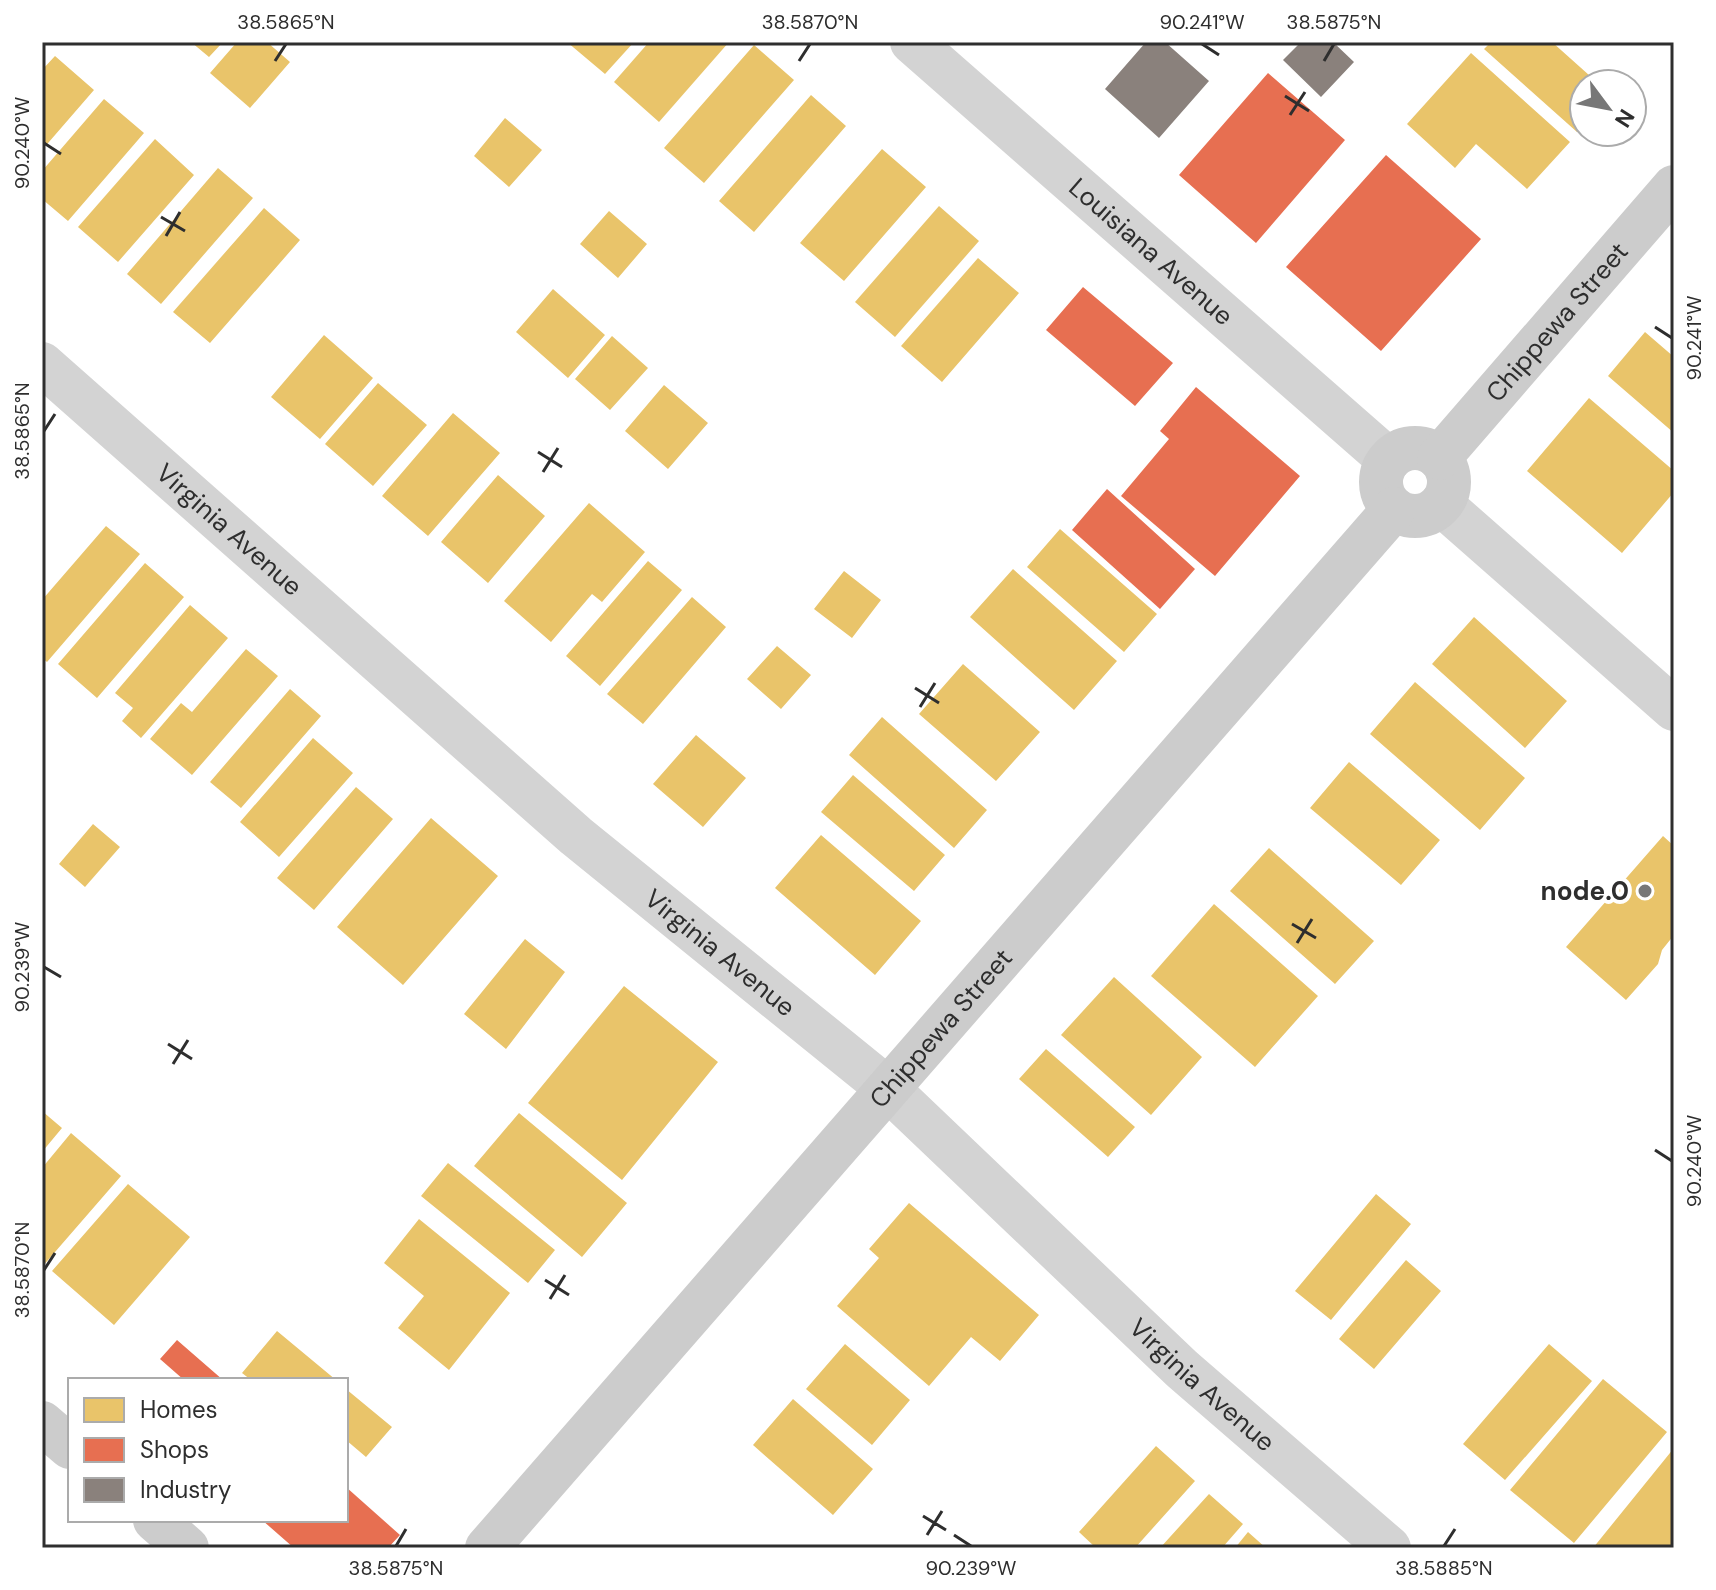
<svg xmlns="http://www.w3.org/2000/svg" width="1716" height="1590" font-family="'DM Sans',sans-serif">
<rect width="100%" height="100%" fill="#fff"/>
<path fill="#e9c46a" d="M191,42H223L209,57Z
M237,42H267L290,62L250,108L210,73Z
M567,42H634L605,74Z
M649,42H729L659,122L614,82Z
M1491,42H1552L1599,84H1584V124L1577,132L1484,49Z
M754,45L794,80L704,183L664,148Z
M1471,53L1570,142L1527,189L1476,144L1455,168L1407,124Z
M55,56L94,90L42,150V70Z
M811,95L846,126L754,232L719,201Z
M104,99L144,133L68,221L42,199V171Z
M505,118L542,150L509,187L474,156Z
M155,139L194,175L118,262L78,227Z
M882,149L926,187L844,281L800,243Z
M218,168L253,198L161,304L127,274Z
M939,206L979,241L895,337L855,302Z
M264,208L300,240L210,343L173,312Z
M609,211L647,244L618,278L580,244Z
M978,258L1019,293L942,382L901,346Z
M553,289L605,335L568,378L516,332Z
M1645,332L1674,357V433L1608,376Z
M324,335L373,378L320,439L271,397Z
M612,336L648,368L610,410L575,379Z
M378,383L427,425L373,486L325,444Z
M664,385L708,423L668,469L625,431Z
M1589,398L1674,471V492L1622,553L1527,471Z
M453,413L500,453L428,536L382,496Z
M498,475L545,516L488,583L441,542Z
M589,503L645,552L602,602L592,594L551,642L504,601Z
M106,526L140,554L47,662L42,658V600Z
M1060,529L1157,614L1124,652L1027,567Z
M648,561L682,590L600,686L566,656Z
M145,563L184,597L97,698L58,664Z
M1013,569L1117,661L1074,710L970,617Z
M844,571L881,600L852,638L814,609Z
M692,597L726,627L643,724L607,694Z
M190,605L228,638L141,738L122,721L133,708L115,693Z
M1474,617L1567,701L1525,748L1432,664Z
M777,646L811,675L781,709L747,679Z
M246,649L278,676L192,775L150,739L181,703L192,712Z
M963,664L1040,732L996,781L919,714Z
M1415,682L1525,778L1480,830L1370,734Z
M290,689L321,716L241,808L210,782Z
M882,717L987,810L954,848L849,755Z
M696,735L746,778L703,827L653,784Z
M313,738L353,773L279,857L240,822Z
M1349,762L1440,840L1401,885L1310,808Z
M853,775L945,855L914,891L821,812Z
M356,787L393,819L314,910L277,878Z
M431,818L498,876L403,985L337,927Z
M93,824L120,847L85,887L59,864Z
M821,835L921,921L875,975L775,888Z
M1663,836L1674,846V935L1662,950L1658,964L1626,1000L1566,947Z
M1269,848L1374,941L1335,984L1230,891Z
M1214,904L1318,996L1255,1067L1151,976Z
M525,939L565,972L506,1049L464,1014Z
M1114,977L1202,1057L1151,1115L1061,1035Z
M624,986L718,1062L622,1180L528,1103Z
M1046,1049L1135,1127L1108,1157L1019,1079Z
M42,1111L62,1128L42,1152Z
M519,1113L627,1203L582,1257L474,1166Z
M71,1133L121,1176L42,1267V1168Z
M448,1163L555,1250L528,1283L421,1196Z
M128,1184L190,1237L114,1325L52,1271Z
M1376,1194L1411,1224L1331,1320L1295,1291Z
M909,1203L1039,1315L1000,1361L971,1337L929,1386L837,1306L879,1258L869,1249Z
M419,1219L510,1293L449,1370L398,1328L424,1296L384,1263Z
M1406,1260L1441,1291L1374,1369L1339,1339Z
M277,1331L336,1380H251L242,1373Z
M845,1344L910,1400L872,1445L806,1389Z
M1549,1344L1592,1381L1505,1480L1463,1444Z
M1603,1379L1667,1432L1574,1543L1510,1490Z
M346,1389L392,1427L366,1457L346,1440Z
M793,1399L873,1469L833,1515L753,1445Z
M1156,1446L1195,1481L1135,1548H1096L1079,1532Z
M1674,1448V1548H1593Z
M1209,1494L1243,1524L1222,1548H1160Z
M1248,1532L1266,1548H1235Z"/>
<path fill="#e76f51" d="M1268,73L1345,140L1256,243L1179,175Z
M1386,155L1481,239L1381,351L1286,267Z
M1083,287L1173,363L1135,406L1046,330Z
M1196,387L1300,476L1215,576L1121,496L1169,439L1160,431Z
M1107,489L1195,569L1160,609L1072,530Z
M177,1340L223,1380H184L160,1359Z
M346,1487L400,1535L388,1548H294L262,1520H346Z"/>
<path fill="#8a817c" d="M1146,42H1165L1209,81L1159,138L1105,89Z
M1301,42H1333L1354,62L1321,97L1283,60Z"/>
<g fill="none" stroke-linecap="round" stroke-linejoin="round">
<g stroke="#d3d3d3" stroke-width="44">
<path id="s1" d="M912,42L1389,460"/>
<path id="s2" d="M42,364L576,836L887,1088L1182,1369L1389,1548"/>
<path d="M1441,504L1674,709"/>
</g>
<g stroke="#ccc" stroke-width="44">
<circle cx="1415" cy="482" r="34"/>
<path id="s3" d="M1439,458L1674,187"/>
<path d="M42,1423L70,1447"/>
<path d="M155,1520L187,1548"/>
<path id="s4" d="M487,1548L1394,509"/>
</g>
</g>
<path fill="none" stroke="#2e2e2e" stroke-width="3" d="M1202,44L1219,55M275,61L286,44M799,61L810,44M1324,61L1334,44M1285,96L1309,111M1290,115L1305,92M44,143L61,154M161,217L185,231M166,236L180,212M1655,327L1672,338M44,431L55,414M538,452L562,467M543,472L558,448M915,688L939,703M920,707L935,683M1292,924L1316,938M1297,943L1312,919M44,967L61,977M168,1044L192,1059M173,1064L188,1040M1655,1150L1672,1161M44,1270L55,1253M545,1280L569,1295M550,1299L565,1275M923,1516L946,1530M927,1535L942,1511M954,1535L971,1546M396,1546L406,1529M1444,1546L1455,1529"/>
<circle fill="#777" stroke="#fff" stroke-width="3" cx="1645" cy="891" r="8"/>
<g text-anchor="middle" stroke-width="8" stroke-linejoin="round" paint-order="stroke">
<g font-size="26" fill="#2e2e2e" stroke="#fff">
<text dy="9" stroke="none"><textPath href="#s1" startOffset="318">Louisiana Avenue</textPath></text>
<text dy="9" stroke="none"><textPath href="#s3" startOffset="180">Chippewa Street</textPath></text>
<text dy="9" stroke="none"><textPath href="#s2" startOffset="250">Virginia Avenue</textPath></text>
<text dy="9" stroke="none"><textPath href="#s2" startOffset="898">Virginia Avenue</textPath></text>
<text dy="9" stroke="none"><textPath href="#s4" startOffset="690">Chippewa Street</textPath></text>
<text dy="9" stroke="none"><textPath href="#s2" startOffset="1546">Virginia Avenue</textPath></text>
</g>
<g font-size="26" font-weight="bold" fill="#2e2e2e" stroke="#fff" text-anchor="end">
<text x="1629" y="900">node.0</text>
</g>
</g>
<rect width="1716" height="1590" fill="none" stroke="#ffffff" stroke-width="88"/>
<rect x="68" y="1378" width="280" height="144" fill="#ffffff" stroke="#ababab" stroke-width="2"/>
<rect x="84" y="1398" width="40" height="24" fill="#e9c46a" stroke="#ababab" stroke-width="2"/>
<text x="140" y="1418" font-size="24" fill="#2e2e2e">Homes</text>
<rect x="84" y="1438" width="40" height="24" fill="#e76f51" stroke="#ababab" stroke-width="2"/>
<text x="140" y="1458" font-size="24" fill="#2e2e2e">Shops</text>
<rect x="84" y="1478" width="40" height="24" fill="#8a817c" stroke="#ababab" stroke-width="2"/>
<text x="140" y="1498" font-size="24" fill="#2e2e2e">Industry</text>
<g transform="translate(1608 108) rotate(122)"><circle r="38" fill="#ffffff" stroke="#ababab" stroke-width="2"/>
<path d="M0-6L14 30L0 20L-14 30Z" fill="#777777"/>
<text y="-12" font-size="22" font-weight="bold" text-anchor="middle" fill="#2e2e2e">N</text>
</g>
<rect x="44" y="44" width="1628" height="1502" fill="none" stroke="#2e2e2e" stroke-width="3"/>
<g font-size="20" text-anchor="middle" fill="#2e2e2e">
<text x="286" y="29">38.5865°N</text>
<text x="810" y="29">38.5870°N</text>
<text x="1202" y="29">90.241°W</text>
<text x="1334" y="29">38.5875°N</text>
<text transform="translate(22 143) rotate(-90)" y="7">90.240°W</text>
<text transform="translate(1694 338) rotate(-90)" y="7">90.241°W</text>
<text transform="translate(22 431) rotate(-90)" y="7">38.5865°N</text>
<text transform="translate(22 967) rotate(-90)" y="7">90.239°W</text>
<text transform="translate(1694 1161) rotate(-90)" y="7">90.240°W</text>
<text transform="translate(22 1270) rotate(-90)" y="7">38.5870°N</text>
<text x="396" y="1575">38.5875°N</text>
<text x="971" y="1575">90.239°W</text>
<text x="1444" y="1575">38.5885°N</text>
</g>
</svg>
